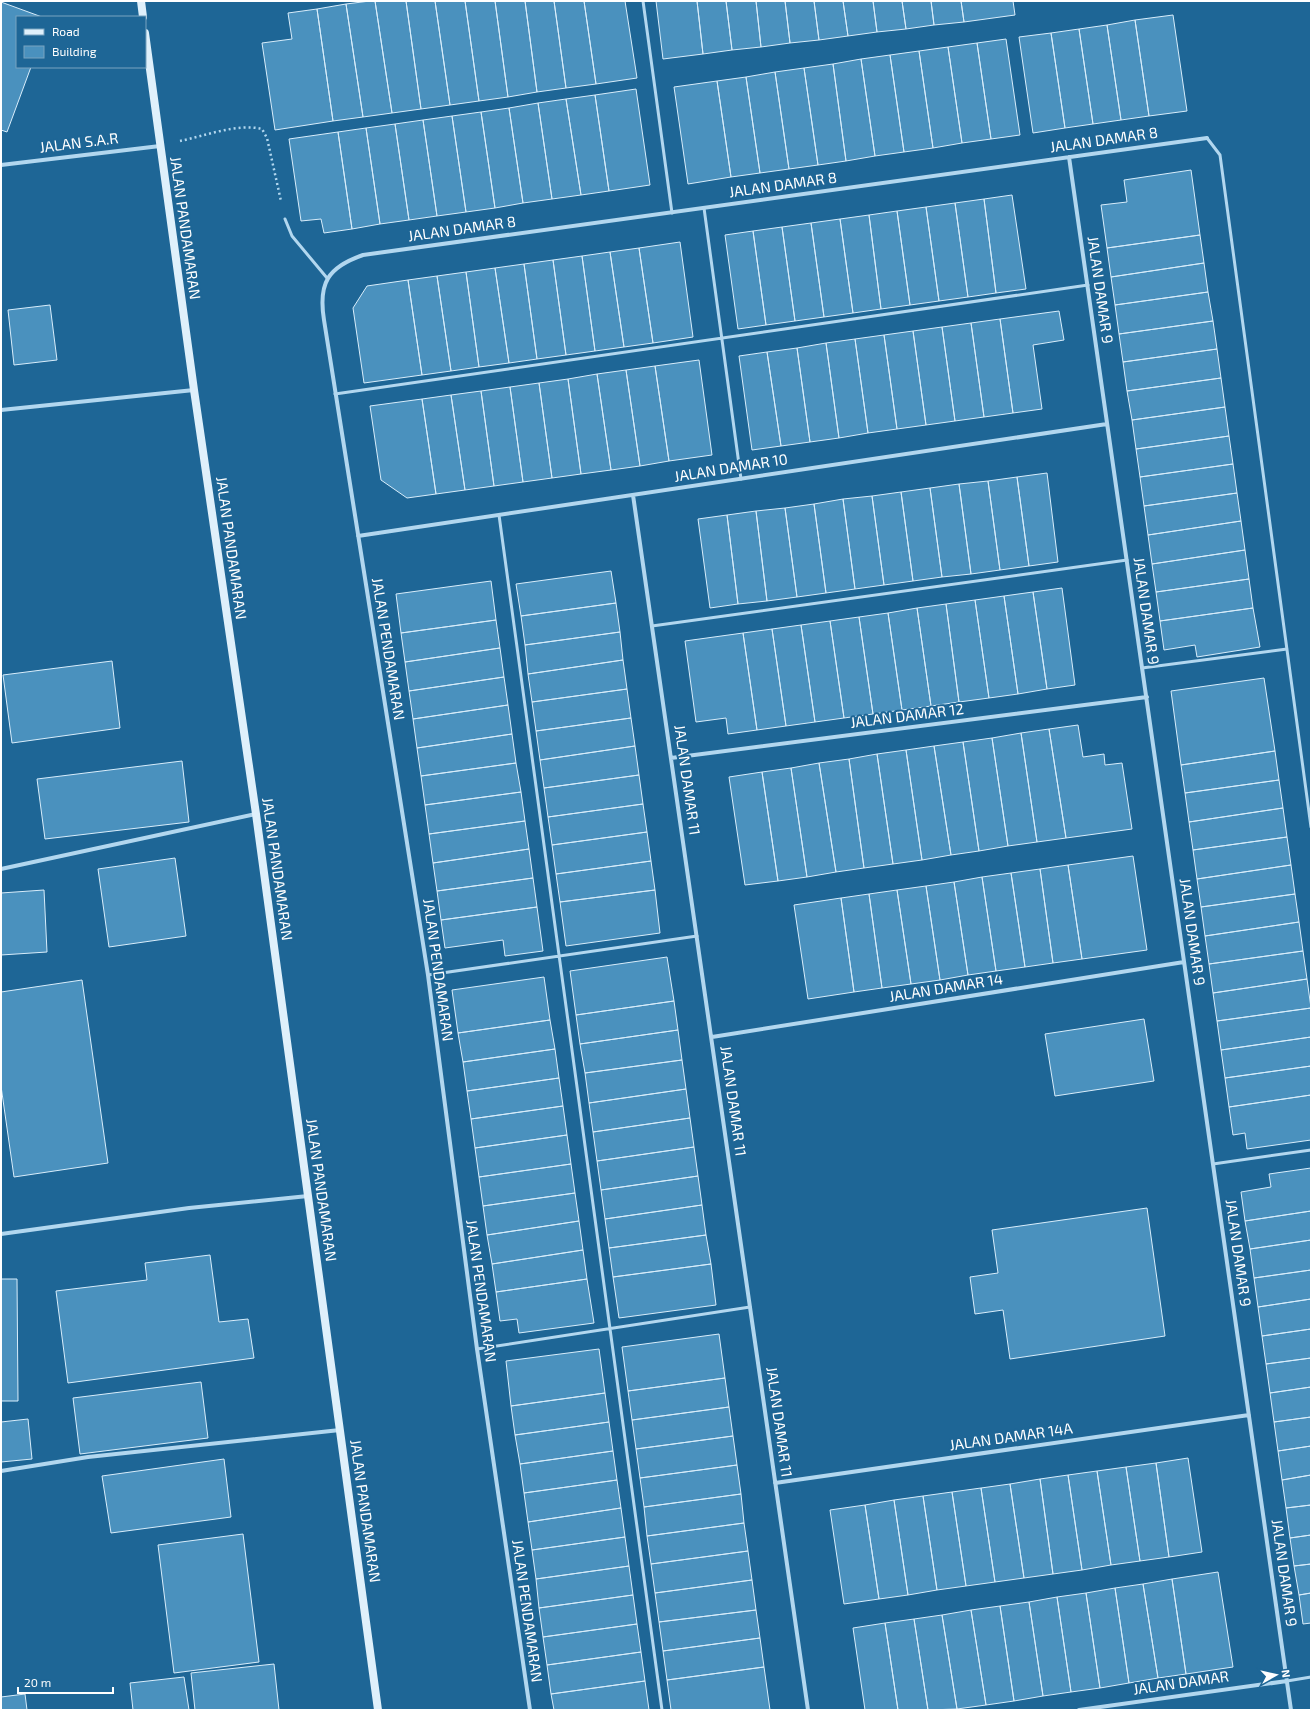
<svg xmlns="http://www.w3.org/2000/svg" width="1312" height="1711" font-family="'Exo 2',sans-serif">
<rect width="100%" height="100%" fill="#1e6696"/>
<path fill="#4a91be" stroke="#d8edfb" d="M370,1H375L392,113L363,117L346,4Z
M375,1H406L421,109L392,113Z
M406,1H435L450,105L421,109Z
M435,1H465L479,101L450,105Z
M465,1H495L508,97L479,101Z
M495,1H525L537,92L508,97Z
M525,1H554L566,88L537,92Z
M554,1H584L596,84L566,88Z
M584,1H625L637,78L596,84Z
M656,1H697L703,54L663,59Z
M697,1H726L732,50L703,54Z
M726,1H756L761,47L732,50Z
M756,1H785L790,43L761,47Z
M785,1H814L819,40L790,43Z
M814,1H843L848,36L819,40Z
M843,1H873L877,32L848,36Z
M873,1H902L906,29L877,32Z
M902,1H931L934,25L906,29Z
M931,1H961L964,22L934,25Z
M961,1H1013L1015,15L964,22Z
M1,2L42,17H17V67H31L7,132L1,130Z
M346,4L363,117L333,121L317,9Z
M317,9L333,121L275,130L262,43L292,39L288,13Z
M1173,15L1187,111L1149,116L1135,20Z
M1135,20L1149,116L1121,120L1107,25Z
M1107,25L1121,120L1093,124L1079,29Z
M1079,29L1093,124L1065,128L1051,33Z
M1051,33L1065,128L1033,133L1019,37Z
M1006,39L1020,135L991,139L977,43Z
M977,43L991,139L962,143L948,47Z
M948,47L962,143L933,148L919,51Z
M919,51L933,148L904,152L890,55Z
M890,55L904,152L875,156L861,59Z
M861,59L875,156L846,161L833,64Z
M833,64L846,161L818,165L804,68Z
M804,68L818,165L789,169L775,72Z
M775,72L789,169L760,173L746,77Z
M746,77L760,173L731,177L717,81Z
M717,81L731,177L688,184L674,87Z
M636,89L650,185L609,191L595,95Z
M595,95L609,191L581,195L566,99Z
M566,99L581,195L552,199L538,103Z
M538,103L552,199L523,203L509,108Z
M509,108L523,203L495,208L481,112Z
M481,112L495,208L466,212L452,116Z
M452,116L466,212L437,216L423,120Z
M423,120L437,216L409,220L395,124Z
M395,124L409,220L380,224L366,128Z
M366,128L380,224L352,229L338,132Z
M338,132L352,229L324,233L321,219L301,221L289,139Z
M1191,170L1200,235L1107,248L1101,205L1127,202L1124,180Z
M1012,195L1026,289L996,293L984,199Z
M984,199L996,293L968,297L955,203Z
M955,203L968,297L939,301L926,207Z
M926,207L939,301L910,305L897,211Z
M897,211L910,305L881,309L869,215Z
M869,215L881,309L853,313L840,219Z
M840,219L853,313L824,317L811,223Z
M811,223L824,317L795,321L782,227Z
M782,227L795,321L766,325L753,231Z
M753,231L766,325L738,329L725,235Z
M1200,235L1204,263L1111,277L1107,248Z
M680,242L693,337L653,343L639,248Z
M639,248L653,343L624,347L610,252Z
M610,252L624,347L595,351L582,256Z
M582,256L595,351L566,355L553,260Z
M553,260L566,355L537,359L524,264Z
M1204,263L1208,292L1115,305L1111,277Z
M524,264L537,359L509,363L495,268Z
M495,268L509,363L479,367L466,272Z
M466,272L479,367L451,371L437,276Z
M437,276L451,371L422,375L408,280Z
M408,280L422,375L364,383L353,308L367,286Z
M1208,292L1213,321L1119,334L1115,305Z
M50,305L57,360L14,365L8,310Z
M1059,311L1064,340L1033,345L1042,409L1013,413L1000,319Z
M1000,319L1013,413L984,417L971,323Z
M1213,321L1217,349L1123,362L1119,334Z
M971,323L984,417L955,421L942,327Z
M942,327L955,421L926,425L913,331Z
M913,331L926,425L897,429L884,335Z
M884,335L897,429L868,433L855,339Z
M855,339L868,433L839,438L826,343Z
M826,343L839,438L810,442L797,348Z
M797,348L810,442L781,446L767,352Z
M1217,349L1221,378L1127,391L1123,362Z
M767,352L781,446L752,450L739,356Z
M699,360L712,455L669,461L655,366Z
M655,366L669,461L640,466L626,370Z
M626,370L640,466L611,470L597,374Z
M597,374L611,470L581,474L568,379Z
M1221,378L1225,407L1132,420L1127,391Z
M568,379L581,474L552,478L539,383Z
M539,383L552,478L523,482L510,387Z
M510,387L523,482L494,486L481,391Z
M481,391L494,486L465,490L451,395Z
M451,395L465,490L436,494L422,399Z
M422,399L436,494L407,498L381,480L370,406Z
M1225,407L1229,436L1136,449L1132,420Z
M1229,436L1233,464L1140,477L1136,449Z
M1233,464L1237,493L1144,506L1140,477Z
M1047,473L1058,562L1029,566L1017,477Z
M1017,477L1029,566L1000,570L988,481Z
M988,481L1000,570L971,574L959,484Z
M959,484L971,574L942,577L930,488Z
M930,488L942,577L913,581L901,492Z
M901,492L913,581L884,585L872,496Z
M1237,493L1241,521L1148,535L1144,506Z
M872,496L884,585L855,589L843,499Z
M843,499L855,589L826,593L814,504Z
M814,504L826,593L797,597L785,508Z
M785,508L797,597L767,601L756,511Z
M756,511L767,601L738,604L727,515Z
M727,515L738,604L710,608L698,519Z
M1241,521L1245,550L1152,564L1148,535Z
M1245,550L1249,579L1156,592L1152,564Z
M611,571L616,603L521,616L516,584Z
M1249,579L1253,608L1160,621L1156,592Z
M491,581L496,620L401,633L396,594Z
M1062,588L1075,685L1047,689L1033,592Z
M1033,592L1047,689L1018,694L1004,596Z
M1004,596L1018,694L989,698L975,600Z
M975,600L989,698L959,702L946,604Z
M616,603L620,632L525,645L521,616Z
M946,604L959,702L931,706L917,608Z
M917,608L931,706L902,710L888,613Z
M1253,608L1260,647L1197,657L1195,645L1164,650L1160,621Z
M888,613L902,710L873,714L859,617Z
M859,617L873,714L844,718L830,621Z
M496,620L500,648L405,662L401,633Z
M830,621L844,718L815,722L801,625Z
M801,625L815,722L786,726L772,629Z
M772,629L786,726L757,730L743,633Z
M620,632L623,660L528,674L525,645Z
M743,633L757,730L728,734L726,718L696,722L685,641Z
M500,648L504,677L409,691L405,662Z
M623,660L627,689L532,702L528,674Z
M112,661L120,728L12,743L3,675Z
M504,677L508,705L413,719L409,691Z
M1264,678L1275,751L1181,765L1171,691Z
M627,689L631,718L536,731L532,702Z
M508,705L512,734L417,748L413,719Z
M631,718L635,746L540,760L536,731Z
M1078,725L1083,757L1104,754L1105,765L1122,763L1132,829L1066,838L1049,729Z
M1049,729L1066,838L1037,842L1021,733Z
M1021,733L1037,842L1008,846L992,738Z
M512,734L516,763L421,776L417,748Z
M992,738L1008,846L979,851L963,742Z
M963,742L979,851L951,855L934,746Z
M635,746L639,775L544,788L540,760Z
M934,746L951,855L922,860L906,750Z
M906,750L922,860L893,864L877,754Z
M1275,751L1279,780L1185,793L1181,765Z
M877,754L893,864L864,868L849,759Z
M849,759L864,868L836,872L819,763Z
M182,761L189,822L45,839L37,779Z
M516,763L521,792L425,805L421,776Z
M819,763L836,872L807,877L791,768Z
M791,768L807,877L778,881L762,772Z
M762,772L778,881L745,885L729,777Z
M639,775L643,804L548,817L544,788Z
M1279,780L1283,808L1189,822L1185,793Z
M521,792L525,821L429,834L425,805Z
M643,804L647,832L552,845L548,817Z
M1283,808L1287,837L1193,850L1189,822Z
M525,821L529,849L433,863L429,834Z
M647,832L651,861L556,874L552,845Z
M1287,837L1291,865L1197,879L1193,850Z
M529,849L533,878L437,891L433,863Z
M1133,856L1147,950L1082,959L1068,865Z
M175,858L186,936L109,947L98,869Z
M651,861L655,890L560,902L556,874Z
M1068,865L1082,959L1053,963L1040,869Z
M1291,865L1295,894L1201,907L1197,879Z
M1040,869L1053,963L1025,967L1011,873Z
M1011,873L1025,967L996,971L982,877Z
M982,877L996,971L968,975L954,882Z
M533,878L537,907L441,920L437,891Z
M954,882L968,975L940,980L926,886Z
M926,886L940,980L911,984L897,890Z
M44,890L47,952L1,955V893Z
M655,890L660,933L566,946L560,902Z
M897,890L911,984L882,988L869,894Z
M869,894L882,988L854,992L841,898Z
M1295,894L1299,922L1205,936L1201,907Z
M841,898L854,992L808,999L794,905Z
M537,907L543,951L505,956L503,940L445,948L441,920Z
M1299,922L1303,951L1209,964L1205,936Z
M1303,951L1307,979L1213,993L1209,964Z
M667,957L674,1001L576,1015L570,971Z
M544,977L550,1020L458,1033L452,990Z
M1307,979L1311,1008L1217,1021L1213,993Z
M82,980L108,1163L14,1177L1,1086V992Z
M674,1001L678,1030L580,1044L576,1015Z
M1311,1008V1037L1221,1050L1217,1021Z
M1144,1019L1154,1081L1055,1096L1045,1034Z
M550,1020L555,1049L463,1062L458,1033Z
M678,1030L682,1060L585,1073L580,1044Z
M1311,1037V1066L1225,1078L1221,1050Z
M555,1049L559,1078L467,1091L463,1062Z
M682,1060L686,1089L589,1103L585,1073Z
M1311,1066V1095L1229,1107L1225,1078Z
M559,1078L563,1106L471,1119L467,1091Z
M686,1089L690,1118L593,1132L589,1103Z
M1311,1095V1140L1247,1149L1245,1133L1233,1135L1229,1107Z
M563,1106L567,1135L475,1148L471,1119Z
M690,1118L694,1147L597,1161L593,1132Z
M567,1135L571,1164L479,1177L475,1148Z
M694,1147L698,1176L601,1190L597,1161Z
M571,1164L575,1193L483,1206L479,1177Z
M1311,1168V1211L1245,1221L1241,1192L1271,1187L1269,1174Z
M698,1176L702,1205L605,1219L601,1190Z
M575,1193L579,1221L487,1235L483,1206Z
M702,1205L706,1235L609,1248L605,1219Z
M1147,1208L1165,1336L1010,1359L1003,1310L975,1314L970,1277L998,1273L992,1230Z
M1311,1211V1240L1250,1249L1245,1221Z
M579,1221L583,1250L492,1264L487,1235Z
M706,1235L711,1264L613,1277L609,1248Z
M1311,1240V1270L1254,1278L1250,1249Z
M583,1250L587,1279L496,1292L492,1264Z
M210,1255L219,1322L248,1319L254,1358L68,1383L56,1291L147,1280L145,1263Z
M711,1264L716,1305L619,1318L613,1277Z
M1311,1270V1299L1258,1307L1254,1278Z
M1,1279H17L18,1401H1Z
M587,1279L594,1323L519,1333L517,1319L500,1321L496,1292Z
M1311,1299V1329L1262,1336L1258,1307Z
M1311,1329V1358L1266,1364L1262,1336Z
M719,1334L725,1378L628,1391L622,1347Z
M599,1349L605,1393L511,1406L506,1361Z
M1311,1358V1387L1270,1393L1266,1364Z
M725,1378L729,1407L632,1420L628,1391Z
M201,1382L208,1438L80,1454L73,1398Z
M1311,1387V1417L1274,1422L1270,1393Z
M605,1393L609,1422L515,1435L511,1406Z
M729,1407L733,1436L636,1449L632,1420Z
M1311,1417V1446L1278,1451L1274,1422Z
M28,1419L32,1459L1,1462V1422Z
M609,1422L613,1451L520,1464L515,1435Z
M733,1436L737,1465L640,1478L636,1449Z
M1311,1446V1475L1282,1480L1278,1451Z
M613,1451L617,1480L524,1493L520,1464Z
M1188,1458L1202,1552L1169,1557L1156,1463Z
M224,1459L231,1517L111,1533L102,1476Z
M1156,1463L1169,1557L1140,1561L1126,1467Z
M737,1465L741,1494L644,1507L640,1478Z
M1126,1467L1140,1561L1111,1565L1097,1471Z
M1097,1471L1111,1565L1082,1570L1068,1475Z
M1068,1475L1082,1570L1053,1574L1040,1479Z
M1311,1475V1505L1286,1508L1282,1480Z
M1040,1479L1053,1574L1024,1578L1010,1484Z
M617,1480L621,1508L528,1522L524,1493Z
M1010,1484L1024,1578L995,1582L981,1488Z
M981,1488L995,1582L966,1586L952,1492Z
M952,1492L966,1586L937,1590L923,1496Z
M741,1494L744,1523L647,1536L644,1507Z
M923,1496L937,1590L908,1595L894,1500Z
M894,1500L908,1595L879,1599L865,1505Z
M865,1505L879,1599L844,1604L830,1510Z
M1311,1505V1535L1290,1538L1286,1508Z
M621,1508L625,1537L532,1550L528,1522Z
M744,1523L748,1551L651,1564L647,1536Z
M243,1534L259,1662L174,1673L158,1545Z
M1311,1535V1564L1294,1566L1290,1538Z
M625,1537L629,1566L536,1579L532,1550Z
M748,1551L752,1580L655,1593L651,1564Z
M1311,1564V1593L1299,1595L1294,1566Z
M629,1566L633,1595L539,1608L536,1579Z
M1218,1572L1233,1667L1186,1674L1172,1579Z
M1172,1579L1186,1674L1158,1678L1143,1584Z
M752,1580L756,1610L659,1622L655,1593Z
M1143,1584L1158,1678L1129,1683L1115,1588Z
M1115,1588L1129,1683L1100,1688L1086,1593Z
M1086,1593L1100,1688L1071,1692L1057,1597Z
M1311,1593V1623L1303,1624L1299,1595Z
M633,1595L637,1624L543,1637L539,1608Z
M1057,1597L1071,1692L1043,1696L1029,1602Z
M1029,1602L1043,1696L1014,1701L1000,1606Z
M1000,1606L1014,1701L986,1705L971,1610Z
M756,1610L760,1638L663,1651L659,1622Z
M971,1610L986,1705L957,1709L942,1615Z
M942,1615L957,1709L928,1710L914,1619Z
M914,1619L928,1710H898L885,1623Z
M885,1623L898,1710H865L853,1628Z
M637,1624L641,1652L547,1665L543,1637Z
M760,1638L764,1667L667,1680L663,1651Z
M641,1652L645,1681L551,1694L547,1665Z
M274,1664L279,1710H195L191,1673Z
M764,1667L770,1710H671L667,1680Z
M184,1677L189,1710H133L130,1683Z
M645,1681L649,1710H554L551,1694Z
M25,1694L27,1710H1V1697Z"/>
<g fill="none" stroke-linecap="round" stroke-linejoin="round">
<path stroke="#b2d7ef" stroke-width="2.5" stroke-dasharray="2 3" stroke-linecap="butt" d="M180,141C204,136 238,123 262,129L267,138L281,201"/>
<path stroke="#b2d7ef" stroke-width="3" d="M643,1L672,213
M1207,138L1220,155L1311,827
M704,208L741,479
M285,219L292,236L327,278
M335,394L1088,285
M499,515L662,1710
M652,626L1127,560
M1142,668L1287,649
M428,975L697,936
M1213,1164L1311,1150
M477,1349L750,1307
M1287,1681L1311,1677"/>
<path stroke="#b2d7ef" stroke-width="4" d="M1069,157L1291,1710
M1,165L160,146
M1,410L194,390
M633,495L808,1710
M358,536L1107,424
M671,758L1147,697
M1,869L256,814
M712,1037L1184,962
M1,1234L189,1208L308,1196
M1,1471L88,1457L340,1430
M775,1483L1249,1415
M530,1710L477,1349L428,975L324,320C318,283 328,267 363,255L1207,138
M1079,1710L1287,1681"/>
<path stroke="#dff0fb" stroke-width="8" d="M141,1L143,17
M145,33L194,390L256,814L378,1710"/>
</g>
<g text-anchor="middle" stroke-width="4" stroke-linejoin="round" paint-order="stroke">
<g font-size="15" fill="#fff" stroke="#1e6696">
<text transform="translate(1104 140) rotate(-8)" y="5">JALAN DAMAR 8</text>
<text transform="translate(79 143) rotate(-7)" y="5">JALAN S.A.R</text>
<text transform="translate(783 185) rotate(-8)" y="5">JALAN DAMAR 8</text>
<text transform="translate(185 228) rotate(82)" y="5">JALAN PANDAMARAN</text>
<text transform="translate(462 229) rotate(-8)" y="5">JALAN DAMAR 8</text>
<text transform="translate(1100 290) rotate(82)" y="5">JALAN DAMAR 9</text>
<text transform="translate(731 468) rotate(-9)" y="5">JALAN DAMAR 10</text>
<text transform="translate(231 548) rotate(82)" y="5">JALAN PANDAMARAN</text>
<text transform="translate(1146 611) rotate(82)" y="5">JALAN DAMAR 9</text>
<text transform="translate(388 649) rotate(81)" y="5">JALAN PENDAMARAN</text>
<text transform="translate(907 716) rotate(-7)" y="5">JALAN DAMAR 12</text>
<text transform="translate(687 780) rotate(82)" y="5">JALAN DAMAR 11</text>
<text transform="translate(277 869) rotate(82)" y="5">JALAN PANDAMARAN</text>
<text transform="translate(1192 932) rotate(82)" y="5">JALAN DAMAR 9</text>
<text transform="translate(438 970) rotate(82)" y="5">JALAN PENDAMARAN</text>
<text transform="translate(946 988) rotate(-9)" y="5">JALAN DAMAR 14</text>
<text transform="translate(733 1101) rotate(82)" y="5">JALAN DAMAR 11</text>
<text transform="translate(321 1190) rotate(82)" y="5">JALAN PANDAMARAN</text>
<text transform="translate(1238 1253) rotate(82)" y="5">JALAN DAMAR 9</text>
<text transform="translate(481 1291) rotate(82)" y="5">JALAN PENDAMARAN</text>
<text transform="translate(779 1422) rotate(82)" y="5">JALAN DAMAR 11</text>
<text transform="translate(1011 1437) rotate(-8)" y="5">JALAN DAMAR 14A</text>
<text transform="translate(365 1511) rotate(82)" y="5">JALAN PANDAMARAN</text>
<text transform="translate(1284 1573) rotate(82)" y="5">JALAN DAMAR 9</text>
<text transform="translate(527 1611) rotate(82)" y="5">JALAN PENDAMARAN</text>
<text transform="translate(1181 1683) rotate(-8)" y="5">JALAN DAMAR</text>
</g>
</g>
<rect width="1312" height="1711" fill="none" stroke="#ffffff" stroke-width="4"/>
<rect x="16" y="16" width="130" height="52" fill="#1e6696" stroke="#78a3c0"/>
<rect x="24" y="29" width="20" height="6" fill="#dff0fb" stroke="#78a3c0"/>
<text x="52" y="36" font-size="12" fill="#ffffff">Road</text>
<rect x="24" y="46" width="20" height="12" fill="#4a91be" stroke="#78a3c0"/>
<text x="52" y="56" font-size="12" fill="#ffffff">Building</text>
<g transform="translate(1276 1675) rotate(82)" stroke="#1e6696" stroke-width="3" paint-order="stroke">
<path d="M0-3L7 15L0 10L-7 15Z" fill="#ffffff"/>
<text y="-6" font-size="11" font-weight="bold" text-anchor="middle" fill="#ffffff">N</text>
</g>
<path d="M18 1687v6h95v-6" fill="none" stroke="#ffffff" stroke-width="2"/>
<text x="24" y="1687" font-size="12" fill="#ffffff" stroke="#1e6696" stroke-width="3" paint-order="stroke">20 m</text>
</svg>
